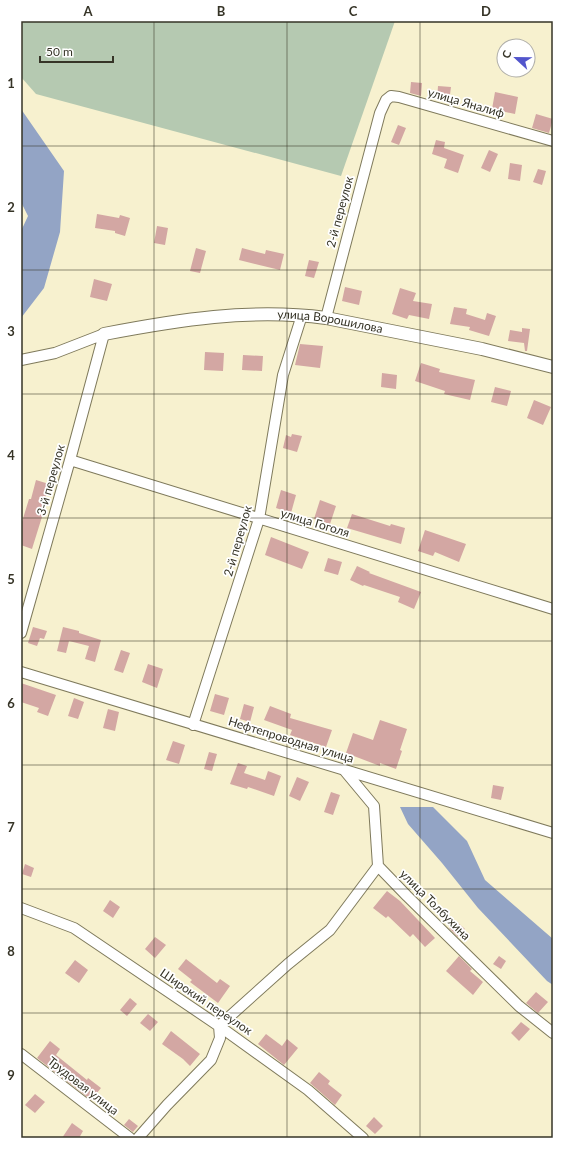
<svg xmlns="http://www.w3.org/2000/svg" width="574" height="1159" font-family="Lato,sans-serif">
<rect width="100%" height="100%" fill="#f7f1cf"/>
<path fill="#b5c9b1" d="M21,21H395L341,176L36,94L21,77Z"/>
<path fill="#93a4c5" d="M21,109L64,171L60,232L44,288L21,318V231L28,216L21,202Z
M400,807H433L467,841L485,880L553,939V985L547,981L478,908L442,863L408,824Z"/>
<path fill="#d3a7a3" d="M411,82L422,83L421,96L410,93Z
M438,86L451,87L449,102L437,100Z
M495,92L518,97L515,114L492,109Z
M536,114L553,119L549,133L532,128Z
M398,125L406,128L399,145L391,142Z
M436,140L445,142L444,148L464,155L458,173L444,168L447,159L432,154Z
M489,150L498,154L490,172L481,168Z
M510,163L522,165L520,181L508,179Z
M538,169L546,171L542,185L533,182Z
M97,214L119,218L120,215L130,218L125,236L115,233V231L95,228Z
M157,226L168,228L165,245L154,243Z
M196,248L206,251L200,273L190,271Z
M242,248L265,254L266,250L284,254L280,270L239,260Z
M309,260L319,262L314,278L305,276Z
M94,279L112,284L107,301L90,297Z
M345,287L362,291L359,305L342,301Z
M400,288L416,293L413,301L432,304L429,319L409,315L407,319L392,314Z
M454,307L467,309L466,314L485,320L487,313L496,316L489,336L469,330L470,327L450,324Z
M522,328L530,329L527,351H525L524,343L508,341L510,330L522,332Z
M300,344L323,346L320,368L295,365Z
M205,352L224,353L223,371L204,370Z
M243,355L263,356L262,371L242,370Z
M421,363L440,369L439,372L475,380L470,400L444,394L445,391L415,381Z
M382,373L397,375L396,389L381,387Z
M495,387L511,391L507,406L491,402Z
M534,400L551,407L543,425L527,418Z
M292,434L302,436L297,452L283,448L286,435L291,437Z
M36,480L49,484L44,503L46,504L32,549L21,545V525L29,499H31Z
M281,490L296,495L291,513L276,508Z
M320,500L336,506L330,524L314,519Z
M352,514L390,526L391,524L405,528L401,544L347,528Z
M425,530L466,544L459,562L435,552L433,556L418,551Z
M271,537L309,552L302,569L265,555Z
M328,558L342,562L338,575L324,571Z
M357,566L370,572L369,573L421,592L414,609L398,602L400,597L364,585L363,586L350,580Z
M33,627L47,631L44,639L40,638L37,646L28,643Z
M63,627L79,631V633L101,640L95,662L85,659L89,646L69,641L66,653L57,651Z
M121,650L130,653L123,673L114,670Z
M148,664L163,669L157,688L142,682Z
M21,683L56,695L48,716L37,712L39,708L21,702Z
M215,694L229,698L224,715L210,711Z
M74,698L84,702L78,719L68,716Z
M244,704L254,707L250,722L240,719Z
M270,706L291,714L290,718L332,730L326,747L290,735L292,730L264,720Z
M108,709L119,712L115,731L103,728Z
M380,720L407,729L400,750L402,751L396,769L380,763V766L346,753L353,733L373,740Z
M173,741L185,745L179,764L166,760Z
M209,752L217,754L212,771L204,769Z
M238,763L247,766L244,773L265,780L268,771L281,776L274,796L248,787L247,789L230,784Z
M297,777L309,782L300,801L289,796Z
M493,785L504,787L501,800L491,798Z
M331,792L340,795L333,815L324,812Z
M25,864L34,868L31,877L22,874Z
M387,891L400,901L435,938L425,947L413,934L410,937L388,916L386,918L373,908Z
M110,900L120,907L113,918L103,911Z
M456,921L465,929L458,937L449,928Z
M155,937L166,945L155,958L145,949Z
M459,956L472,969L470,971L483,982L473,995L446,971Z
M499,956L506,961L501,969L493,964Z
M186,959L217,983L220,979L230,986L218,1003L190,982L192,980L178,969Z
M75,960L88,970L79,983L65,973Z
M536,992L548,1002L538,1013L526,1003Z
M130,998L137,1004L127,1016L120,1010Z
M148,1014L158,1022L150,1031L140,1023Z
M521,1022L530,1029L519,1041L511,1033Z
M171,1031L200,1054L190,1066L183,1059L162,1044Z
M266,1034L282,1046L287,1039L298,1048L284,1065L258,1044Z
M50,1041L60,1049L56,1055L87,1080L88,1078L101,1088L91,1100L37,1058Z
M319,1072L330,1081L328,1084L342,1095L335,1105L310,1083Z
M35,1094L45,1102L35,1113L25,1105Z
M374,1117L383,1126L375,1134L366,1126Z
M129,1119L138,1126L133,1132L124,1125Z
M72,1123L83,1131L79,1138H62Z"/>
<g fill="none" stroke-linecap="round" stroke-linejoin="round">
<g stroke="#7f7a5c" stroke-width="12">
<path id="minor" d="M326,318L380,113L386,100L391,96L399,97L553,141
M21,360L55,353L104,334
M70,460L553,609
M21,633L70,460L104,334
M21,672L553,833
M193,725L259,519L283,375L302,315
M344,770L374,806L378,866L407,896L519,1006L553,1033
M21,908L74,928L219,1026L308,1090L363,1138
M21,1054L130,1138
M138,1138L167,1105L211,1060L220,1038L219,1026L288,964L330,930L378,866"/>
</g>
<g stroke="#7f7a5c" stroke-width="14">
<g id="tertiary">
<path id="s1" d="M104,334C177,320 250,308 326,318L482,349L553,367"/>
</g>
</g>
<use href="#minor" stroke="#fff" stroke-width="10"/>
<use href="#tertiary" stroke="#fff" stroke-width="12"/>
</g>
<path fill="none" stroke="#363427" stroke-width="1" stroke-opacity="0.55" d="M154,21V1138M287,21V1138M420,21V1138M21,146H553M21,270H553M21,394H553M21,518H553M21,641H553M21,765H553M21,889H553M21,1013H553"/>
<g text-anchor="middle" stroke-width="3.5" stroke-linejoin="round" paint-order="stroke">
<g font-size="12" fill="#363427" stroke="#fff">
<text transform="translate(466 103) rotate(16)" y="4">улица Яналиф</text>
<text transform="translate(340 212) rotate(-75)" y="4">2-й переулок</text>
<text dy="4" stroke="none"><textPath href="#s1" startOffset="228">улица Ворошилова</textPath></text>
<text transform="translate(51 480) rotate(-74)" y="4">3-й переулок</text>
<text transform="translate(315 523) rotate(17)" y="4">улица Гоголя</text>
<text transform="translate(238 541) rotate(-74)" y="4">2-й переулок</text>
<text transform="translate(291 740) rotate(17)" y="4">Нефтепроводная улица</text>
<text transform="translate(435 905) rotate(45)" y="4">улица Толбухина</text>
<text transform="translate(206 1002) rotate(34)" y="4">Широкий переулок</text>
<text transform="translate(83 1086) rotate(38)" y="4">Трудовая улица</text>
</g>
</g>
<rect width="574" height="1159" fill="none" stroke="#ffffff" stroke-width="44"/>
<g transform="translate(516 58) rotate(292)"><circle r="19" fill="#ffffff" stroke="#afaea9"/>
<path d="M0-3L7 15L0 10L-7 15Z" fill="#5255cc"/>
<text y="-6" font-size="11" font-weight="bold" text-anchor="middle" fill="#363427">С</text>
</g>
<path d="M40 56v6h73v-6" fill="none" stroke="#363427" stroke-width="2"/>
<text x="46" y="56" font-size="12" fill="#363427" stroke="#ffffff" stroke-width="3" paint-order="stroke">50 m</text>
<rect x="22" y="22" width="530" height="1115" fill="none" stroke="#363427" stroke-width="1.5"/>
<g font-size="13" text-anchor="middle" font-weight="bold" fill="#363427">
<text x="88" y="16">A</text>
<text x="221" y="16">B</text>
<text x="353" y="16">C</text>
<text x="486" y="16">D</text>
<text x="11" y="88">1</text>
<text x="11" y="212">2</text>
<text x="11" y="336">3</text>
<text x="11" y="460">4</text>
<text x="11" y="584">5</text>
<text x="11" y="708">6</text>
<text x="11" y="832">7</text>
<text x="11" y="956">8</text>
<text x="11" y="1080">9</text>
</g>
</svg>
